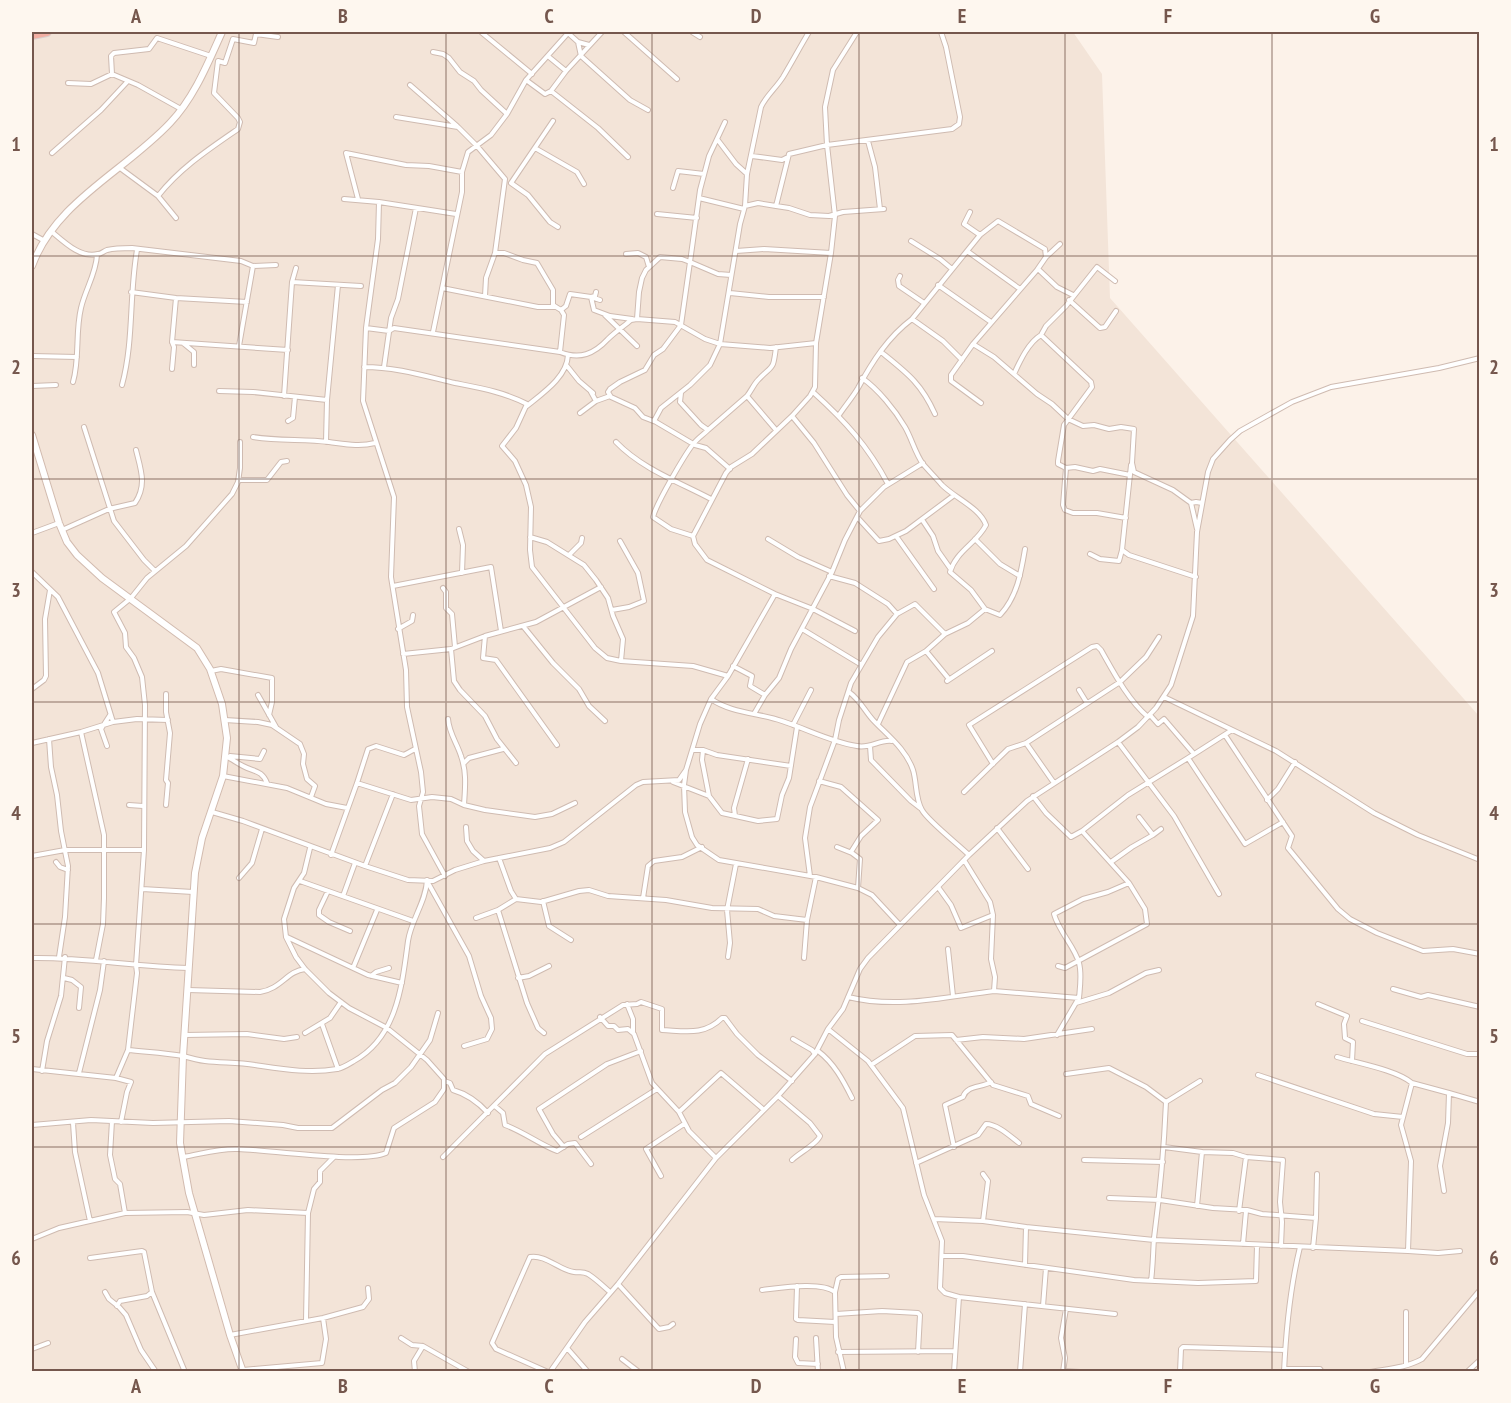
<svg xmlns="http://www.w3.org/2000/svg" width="1511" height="1403" font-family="'PT Sans Narrow',sans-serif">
<rect width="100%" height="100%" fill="#fcf2e9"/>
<path fill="#f3e4d8" d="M32,32H1073L1102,74L1110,298L1479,716V1371H32Z"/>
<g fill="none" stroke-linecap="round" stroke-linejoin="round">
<g stroke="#cfbbb1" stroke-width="6">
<path id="street" d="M481,32L532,74
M624,32L677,79
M692,32L700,37
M568,33L578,42L589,45
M578,42L581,56L630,100L648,110
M433,52L443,54L449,58L460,72L474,81L481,90L507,114
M549,57L566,71
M112,74L111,56L114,53L149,49L157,38L211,56
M526,80L545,94L551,91L566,71L602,32
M68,83L91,84L112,74L138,85L181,109
M410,85L457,126
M551,91L598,128L628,157
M396,117L458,127L477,146L505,179L495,253H504L523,260L537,263L553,290V305L556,307
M717,139L725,122
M868,141L875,167L880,209
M535,148L577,172L584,184
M52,153L101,110L128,81
M752,156L782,160L788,157
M120,168L158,196L176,218
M511,183L553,121
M511,183L528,195L550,222L558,227
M673,188L678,171L704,174
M158,196C180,168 209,149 238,129L240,122L238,118L214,93L218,61L225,63L233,39L254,43L256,34L278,37
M699,198L744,209
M344,199L379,202L456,214
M358,199L346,153L406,165L429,166L462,172
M379,202L378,239L366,328L363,401L394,497L391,577L406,670L407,707L421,772L423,792L419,806L422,834L445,876
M745,206L747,174L761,107C766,96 776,88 783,77C792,62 800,47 809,32
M776,206L789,208L810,215L829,216L843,212L884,209
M970,212L964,224L980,235
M657,214L697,218
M51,231C63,241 81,259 98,254C101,254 104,251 107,250C115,248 124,248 132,248L241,261L253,266L276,265
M32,234L43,240
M911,241L940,259L952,269
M736,251L764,249L831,253L816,343L815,387L810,396L792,416L814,443L847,495L860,511
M831,253L835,216L827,145L825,107L833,70L857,32
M626,254L638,253L646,257L649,267
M1046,257L1060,244
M1038,269L1057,287L1073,295
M900,276L898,280L899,286L924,303
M292,282L296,268
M938,285L991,322
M442,288L538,307H556L561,310L564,315L560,352
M131,292L176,298L247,302
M596,292L595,296L591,297L600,300
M730,293L769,297H824
M485,296L486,278L495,253
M1069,300L1100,328L1105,327L1116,311
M561,310L566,306L570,294L591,297L594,310L610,316L632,319
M605,315L637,346
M637,319L639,292L642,278L646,270L660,257L682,259L690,262L700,190L709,156L717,139L736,164L747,174
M912,319L967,251
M366,328L389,331L394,328L560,352C580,360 594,354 608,339C615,332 624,326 631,320L637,319L675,322L705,339L720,344L770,348L816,343
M433,332L462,192V172L468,152L491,135L507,114L526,80L569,32
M1041,335L1046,326L1066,306L1097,267L1115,281
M172,342L288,350
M183,343L194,352V365
M973,344L1037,270L1046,257L1045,249L998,221L980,235L967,251L1020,289
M239,346L253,266
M881,352C907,373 921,383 935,414
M32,356L77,357
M567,366L579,381L593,393
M364,367C395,367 425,376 455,383C480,388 504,392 527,404L516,428L502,446L515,461L526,485L531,507L530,550L532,567L595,648L607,658L621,661L693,666L728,676
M384,367L391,318L398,299L416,208
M172,369L174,347L172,342L176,298
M1014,374C1020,361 1028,343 1041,335L1091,382L1092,387L1064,425L1058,461V464L1066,468L1063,505L1065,510L1073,513H1097L1126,518
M862,378C878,389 895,410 905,427C912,439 915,453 923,464C929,471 936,478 942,485C955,498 980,508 986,525C977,543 956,551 950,572L971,590L985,609L968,623L945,634L926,651L907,662L878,724
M73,382C80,358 75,333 81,308C85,290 96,274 97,255
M122,385C134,341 129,295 137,250
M32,386L56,385
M219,391L253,392L327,400
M813,392C845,421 868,446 888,484
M681,393L680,402L701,425L708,430L747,396L776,430
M284,396L292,282L361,286
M747,396C751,391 754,384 758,380C773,364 773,372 776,347
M596,401L610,396
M981,403L951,381V375L973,344L994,357L1037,394L1052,404L1068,419L1083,426L1094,425L1109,429L1121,427L1134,429L1132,463L1134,472L1173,490L1191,503L1196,502L1202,503
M527,406C543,393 567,377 568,355
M580,413L596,401L591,392
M839,415C845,406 852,398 858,388C872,362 888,337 912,319L943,341L962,360
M288,421L293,418L295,397
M654,421L661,408L690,385L710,365L720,344L740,224L745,206L758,203L776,206L789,154L827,145L952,129L959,124L960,117L946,47L941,32
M84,427L114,521L144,560L155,571
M708,430C704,434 698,438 694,443C685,454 656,504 653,517L671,529L693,536L726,473L731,467L752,454L792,416
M253,437C278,441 304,439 329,442C345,444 359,447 375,443
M326,442L327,400L338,285
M616,442C642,469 679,482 711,499
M1131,465L1122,550L1129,555L1196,577
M1066,468L1075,467L1093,471L1100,469L1130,475
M730,469L706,448L695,445L656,422L643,417L635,408L611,397L608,392L610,389L620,382L645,370L654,355L663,349L681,325L690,262L718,274L731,275
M238,482L240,468V442
M1191,503L1197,529
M858,518L879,541L889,539L906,531L953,496
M923,521L933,536L938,551L950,568
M459,529L463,545L462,573
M62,530L109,509L135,503C147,485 141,470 136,450
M32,533L59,523
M693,536L695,544L707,560L775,594L813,609L855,631
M896,536L934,589
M530,537L547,542L584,565L596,580L608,598L613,616L623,639L621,661
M768,539L798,557L832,572
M975,539L1000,564L1020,576
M1090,554L1100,559L1119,561L1122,550
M569,555L581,543L582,538
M32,572L58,597L98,673L113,722
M829,576L855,583L888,604L897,614
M393,586L491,567L501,631
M443,588L446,592V608L452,614L455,647
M775,594L728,676L711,699L700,724L686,770L684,785L685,812L692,837L697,845L719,860L816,877L858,888L872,895L899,924
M985,609L1000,615C1017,597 1021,573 1025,549
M612,610L629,607L644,601L638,573L620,541
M523,626L553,663L579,689L589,706L605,721
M398,629L412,621L413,615
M802,629L860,664
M485,636L483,658L496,660L557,745
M451,649L454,681L460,690L485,716L497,739L516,763
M926,651L949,679
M403,654L451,649L485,636L536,622L601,587
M733,666L752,676L750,686L765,695
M211,671L221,669L272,678V702L269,715
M947,681L992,651
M32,689L44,680L46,676L45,619L50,590
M1079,690L1087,703
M849,692C860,700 864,710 873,720C887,735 906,749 913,770C917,783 915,798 922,810C928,821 959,845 969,855
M258,695L276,727
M1164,697L1276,751L1374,813L1418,835L1480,860
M711,699C731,713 759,713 782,721C807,729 831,742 857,746C870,749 880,739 892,741
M754,714L765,695L779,678L791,649L832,572L845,540L860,511L884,487L923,463
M1150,715L1158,724L1164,719L1194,754
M448,719C449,733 457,743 461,756C467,773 465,788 464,805
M225,720L258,722L272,725L300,744L304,754L303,764L307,779L315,786L311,797
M793,725L811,690
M81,732L104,835V898L103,924L96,960
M1225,735L1292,836L1288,848L1338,909L1350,919L1377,933L1423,951L1453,949L1480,954
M49,739L51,767L57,795L61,831L68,866L65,917L59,957
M1118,742L1174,816L1219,894
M32,743L81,732L113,722L137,719L168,720
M1026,743L1054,783
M107,746L101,729L110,715
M870,746L871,760L911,801L920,808
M693,750H703L717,755L791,766
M703,750L702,760L709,796
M225,756C232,759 237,763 243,766C254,772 262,770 267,783
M230,756L260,759L264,751
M1188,758L1232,730
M464,763L469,758L503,749
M993,764L969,725L1092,647L1097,646L1101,650C1114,673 1128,700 1148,717
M223,776L287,788L326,804L347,808
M819,781L841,787L878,820L861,836L851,852
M673,782L709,796L722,813L758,821L777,819L782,795L789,778L797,727
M357,783L411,800L432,797L451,799L464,805L485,810L535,817L552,814L575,803
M964,792L1008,749L1026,743L1120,682L1146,657L1159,637
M1267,800L1278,789L1295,762
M129,805L143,806
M166,805L168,783L166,780L170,733L166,712V694
M212,812L243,821L365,866L408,880L433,881L455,870L484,861L550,848L564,842L636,785L643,782L679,780L686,770
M735,816L734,808L748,759
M466,827L467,841L473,851L484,861
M997,828L1028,869
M1082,831L1128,795L1188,758L1245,844L1283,822
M1153,835L1161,829
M837,847L852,853L860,859L858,888
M331,855L357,783L368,749L376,746L404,755L415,749
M32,856L65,850H144
M56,862L60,867L68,870
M1111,862L1132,847L1153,835L1139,817
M365,866L393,794
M810,876L805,838L810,807L835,740L839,720L851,683L878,637L897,614L915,604L945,634
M239,878L252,863L262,829
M300,881L413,921
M427,881L469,956L481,996L491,1018L492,1029L487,1039L464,1046
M938,887L951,905L961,928L993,915
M142,889L193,892
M328,891L319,910V915L329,922L350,931
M343,896L355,863
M643,898L648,866L654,861L682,857L702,847
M516,899L541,902L579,891L589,890L608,896L666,900L712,908L758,909L774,916L807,920
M543,901L549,926L571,940
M498,910L527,1003L538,1028L544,1033
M476,918L498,910L516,899L511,891L499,858
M287,937L368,975L402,983
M948,949L953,996
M728,957L730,943L727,910L736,864
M32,958C84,957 136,967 188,968
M804,958L807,920L816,877
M1058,966L1065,968L1147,924L1145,909L1129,883
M353,968L377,910
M371,976L376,972L389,968
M64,978L72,980L81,987L79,1008
M518,978L529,976L549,966
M1393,989L1421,997L1428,995L1480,1007
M188,990L260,992C281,989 287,971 305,969
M994,991L1079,998C1080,987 1082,974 1079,963C1075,947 1059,932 1054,914L1083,899L1108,892L1129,883L1082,831L1071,837L1046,813L1033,796
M848,997C897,1009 945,997 994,991L995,977L991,959L993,915L990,902L964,860
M1076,1003L1109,993L1146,973L1159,970
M627,1004L633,1019V1033
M1318,1004L1347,1016L1344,1024L1345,1038L1353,1042L1352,1061
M600,1017L608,1026H614L618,1030L628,1029L634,1034L652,1083L679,1112L689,1131L716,1158
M1362,1021L1467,1054H1480
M322,1024L338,1069
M828,1029L868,1061L903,1108L924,1195L942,1241L940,1288L945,1293L959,1297L954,1372
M305,1033L330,1018L341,1002
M185,1035L247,1034L284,1039L297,1037
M1057,1035L1077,1001
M793,1039L812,1050L815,1054
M956,1040L983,1037L1024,1039L1092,1029
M128,1050C146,1052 165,1053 183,1056C190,1058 197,1060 205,1061C222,1063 238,1062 255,1065C282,1069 310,1074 337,1069C343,1068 349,1064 354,1061C397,1037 402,986 408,941C411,920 426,902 427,880
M818,1051C834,1063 843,1080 852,1098
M1337,1057C1357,1063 1397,1070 1412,1083
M871,1065L915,1036L952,1035L993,1085L1028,1096L1031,1104L1059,1116
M32,1069L116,1078L131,1082L127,1092L121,1122
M42,1071L47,1041L61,996L65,957
M79,1073L100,990L104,961
M1066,1074L1109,1068L1146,1087L1166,1102
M1258,1075L1374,1114L1403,1117
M116,1078L128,1050L137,973L136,965L144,850L145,705L142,677L134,658L126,647L125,633L114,612L131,598L147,578L186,546L232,494L239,480H267L281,462L287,461
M444,1081L450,1083L453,1090C467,1094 478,1102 488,1113
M1449,1093L1412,1083L1401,1125L1411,1161L1408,1251L1438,1253L1460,1251
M778,1096L810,1123L820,1136C817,1144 799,1153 792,1160
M1166,1102L1200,1081
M496,1107L503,1113L505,1125C524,1132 539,1144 557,1151L568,1144L575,1143L591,1164
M679,1112L721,1073L764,1110
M112,1121L110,1155L115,1179L120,1184L125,1213
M73,1123L75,1152L90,1221
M32,1125L91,1120L153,1123L229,1121L283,1125L298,1128H332L382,1090L395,1083L411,1067L430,1040L438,1013
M581,1137L657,1089
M564,1147L553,1134L539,1109L607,1064L641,1051
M954,1147L945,1105L963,1097C967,1085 981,1088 991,1082
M1164,1147L1202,1152L1197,1206
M1202,1152L1233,1153L1246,1157
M183,1157C201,1154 220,1148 238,1149C270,1150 360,1164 386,1153L394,1128L435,1102L444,1089V1079L427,1060L387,1028L349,1008L329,993L305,969L296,957L286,937L284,919L294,888L304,873L310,848
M443,1157L545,1054L623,1005L637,1004L641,1002L662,1009V1030C685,1031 704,1036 722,1018H725L737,1034L758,1055L792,1081
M1084,1160L1163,1162
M916,1163L978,1135L986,1124C997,1124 1010,1136 1019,1143
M661,1176L646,1149L684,1124
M1444,1191L1440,1166L1448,1123L1449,1093L1480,1102
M1109,1198L1160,1200L1213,1208L1247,1210L1262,1214L1316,1218
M1239,1211L1246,1157L1283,1160L1280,1202L1282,1222L1281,1246
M934,1219L983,1221L1026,1227L1025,1265
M983,1221L988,1181L983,1174
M1026,1227L1154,1240L1408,1251
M32,1239L59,1228L125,1213L187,1212L204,1215L248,1210L308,1213
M1243,1244L1246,1211
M1313,1248L1316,1218L1317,1174
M942,1256H963L1134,1280L1198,1283L1256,1281L1257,1245
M90,1258L142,1251L144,1252L152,1292L185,1372
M1151,1281C1153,1266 1153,1252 1154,1238C1160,1193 1164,1148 1166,1102
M618,1284L659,1329L669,1327L673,1324
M797,1286L796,1319L798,1320L835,1322
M762,1290C780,1288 821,1281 835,1292L838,1279L841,1277L887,1276
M105,1292L109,1299L119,1307L126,1315L141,1350L156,1372
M835,1292L836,1337L844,1372
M959,1297L1115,1314
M117,1306L120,1301L147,1296L152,1292
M1043,1306L1046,1268
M1406,1312V1365
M836,1314L882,1311L918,1313L920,1315L918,1352
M306,1321L308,1213L314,1189L320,1182V1171L334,1157
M230,1335L323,1318L363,1307L369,1299L368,1288
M401,1338L412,1345L423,1346L469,1372
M816,1338L818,1372
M796,1339L795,1357L798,1363L818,1364
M567,1348L588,1372
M32,1349L48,1343
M838,1352L955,1351
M622,1359L639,1372
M1284,1369H1320L1322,1372
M243,1370L322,1363L326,1339L323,1318
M1063,1371L1080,1372
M415,1372L414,1361L423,1346
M548,1372L496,1349L492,1343L530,1257C545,1254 561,1271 574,1272C580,1273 582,1271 588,1274C596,1279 603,1286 610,1292
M550,1372L585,1322L618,1284L716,1158L778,1096L815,1054L828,1029L843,1009L860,969L868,958L969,855L1027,801L1118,742L1138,727L1156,708L1171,685L1193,616L1197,532L1208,472L1213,459L1230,440L1240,431L1292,402L1331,387L1439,368L1480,358
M1020,1372L1025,1304
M1063,1372L1065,1358L1061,1338L1066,1309
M1180,1372L1181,1349L1183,1347L1285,1350
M1284,1372C1286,1329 1290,1288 1300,1247
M1370,1372C1387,1369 1406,1368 1422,1359L1480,1290
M1467,1372L1480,1360"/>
</g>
<g stroke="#d2bbaf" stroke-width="8">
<path id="secondary" d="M32,266C55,202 125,171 170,123C194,98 208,63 222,32
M32,435L59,523L67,542L77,555L102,578L197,648L210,669L222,704L227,738L223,776L202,838L195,873L183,1056L180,1143L189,1193L230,1335L243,1372"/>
</g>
<g stroke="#d8d0cd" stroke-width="10">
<path id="highway" d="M32,35L47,32"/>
</g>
<use href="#street" stroke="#fff" stroke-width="4"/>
<use href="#secondary" stroke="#fff" stroke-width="6"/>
<use href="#highway" stroke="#f2afa3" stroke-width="8"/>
</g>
<path fill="none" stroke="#75574d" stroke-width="1.5" stroke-opacity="0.55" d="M239,32V1372M446,32V1372M652,32V1372M859,32V1372M1065,32V1372M1272,32V1372M32,256H1480M32,479H1480M32,702H1480M32,924H1480M32,1147H1480"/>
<rect width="1511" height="1403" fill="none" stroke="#fef7ef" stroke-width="66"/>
<rect x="33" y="33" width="1445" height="1337" fill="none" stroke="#75574d" stroke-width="2"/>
<g font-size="20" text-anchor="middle" font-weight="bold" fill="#75574d">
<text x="136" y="23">A</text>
<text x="343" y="23">B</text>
<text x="549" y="23">C</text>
<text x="756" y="23">D</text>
<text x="962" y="23">E</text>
<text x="1168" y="23">F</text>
<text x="1375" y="23">G</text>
<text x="16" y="151">1</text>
<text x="1494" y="151">1</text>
<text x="16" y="374">2</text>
<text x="1494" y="374">2</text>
<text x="16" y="597">3</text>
<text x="1494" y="597">3</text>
<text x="16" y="820">4</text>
<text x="1494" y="820">4</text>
<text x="16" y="1043">5</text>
<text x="1494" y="1043">5</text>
<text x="16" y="1265">6</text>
<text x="1494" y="1265">6</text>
<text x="136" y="1393">A</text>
<text x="343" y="1393">B</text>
<text x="549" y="1393">C</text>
<text x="756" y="1393">D</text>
<text x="962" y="1393">E</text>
<text x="1168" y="1393">F</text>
<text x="1375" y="1393">G</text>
</g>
</svg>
